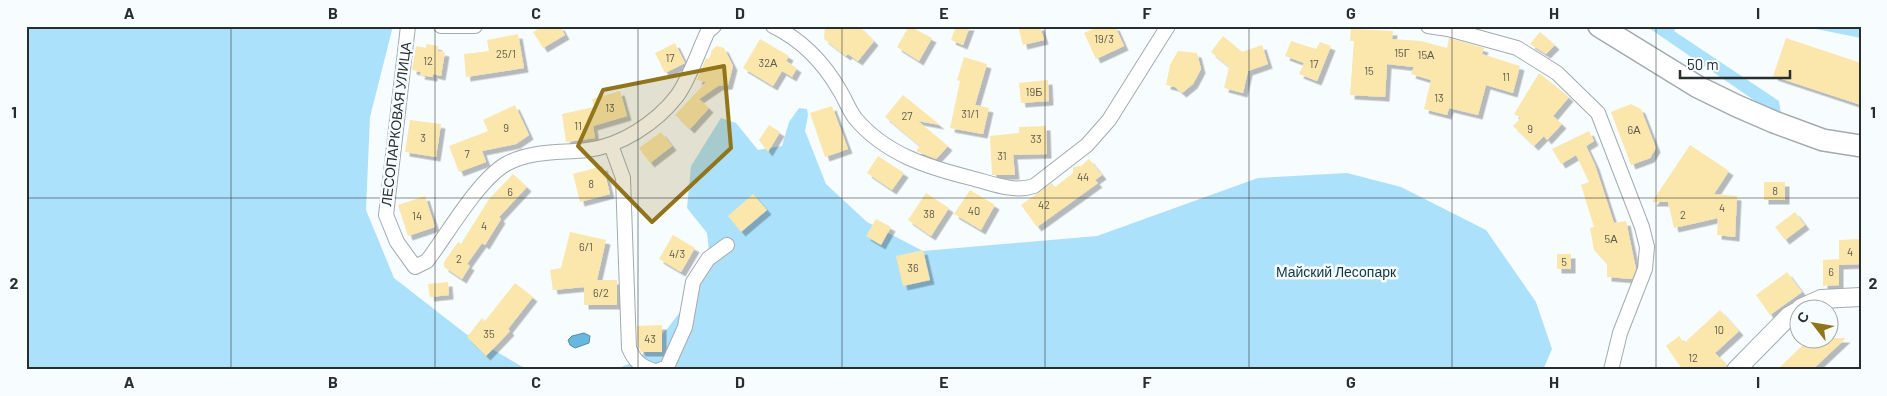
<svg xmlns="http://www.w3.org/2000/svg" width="1887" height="396" font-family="Barlow,sans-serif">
<defs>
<filter id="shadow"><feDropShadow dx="4.5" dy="4.5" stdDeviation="0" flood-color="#0004"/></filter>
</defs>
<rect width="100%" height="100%" fill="#f7fcff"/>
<path fill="#ace1fc" d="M26,26H393L370,117L366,210L394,278L466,334L521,366L532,370H26Z
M1646,26H1677L1674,31L1779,101L1781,114L1761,105Z
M1801,26H1861V38Z
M799,108L807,109L808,115L805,131L826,184L867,222L923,251L1097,236L1258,178L1347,173L1401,187L1486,230L1536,302L1552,349L1543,370H613L635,362L667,329L693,295L710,259L707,233L687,208L691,166L721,118L736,123L758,150L782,146L789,122Z"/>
<path fill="#67b7de" stroke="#558ea9" d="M584,333L590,336L589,343L575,348L570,345L568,340L572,336Z"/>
<path fill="#fbe6ac" filter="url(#shadow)" d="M543,26H560L565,35L543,48L533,32Z
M825,26H859L874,41L858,61L848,54L846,56L824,39Z
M909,26L932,38L919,61L897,47Z
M956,26H970L963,45L951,40Z
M1018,26H1040L1044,40L1023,45Z
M1099,26H1115L1124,46L1096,59L1084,33Z
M1351,29L1393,31L1392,39L1421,41L1447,48L1449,38L1484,48L1482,54L1520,66L1513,93L1486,85L1478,115L1449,108L1447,115L1424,109L1431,80L1411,74L1414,67L1387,64L1385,97L1350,95L1354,41H1350Z
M1540,32L1555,45L1546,54L1530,44Z
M518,34L524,68L466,77L464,54L489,51L487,40Z
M1223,36L1242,52L1262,45L1268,64L1248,71L1243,93L1224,88L1229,67L1211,52Z
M1786,38L1861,63V105L1773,76Z
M760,39L789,56L786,61L797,68L792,77L782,71L773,86L743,68Z
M1291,41L1316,49L1320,42L1331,46L1317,81L1299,74L1304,63L1285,56Z
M675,43L685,63L665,73L655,53Z
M426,44L438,46V51L445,52L441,76L433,74V77L420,75L421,72L412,70L416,46L426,48Z
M717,46L724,48L733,66L728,85L718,86L699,99L709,108L690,129L675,115L706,82L697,80L706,58L709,59L712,50Z
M1178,51L1197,53L1201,69L1193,84L1182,93L1175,87L1166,85L1170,65Z
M964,57L987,64L975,105L989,108L983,134L950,128L960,81L957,80Z
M1539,73L1569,97L1553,116L1562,124L1547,140L1544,136L1534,146L1513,126L1521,118L1514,114Z
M1048,80L1049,101L1021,103L1019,83Z
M620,91L627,116L593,126L595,138L566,142L562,114L594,107L592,99Z
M903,95L940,125L918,121L948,146L936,159L916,151L920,146L885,117Z
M1631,104L1641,109L1656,148L1650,158L1631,165L1611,112Z
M515,105L529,135L516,144L482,151L486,162L459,172L449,146L488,131L483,120Z
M832,106L848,149L825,157L810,113Z
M410,120L441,124L436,157L405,152Z
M769,125L780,132L768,152L759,140Z
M1046,126L1047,154L1013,155L1015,175H992L990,136L1019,133V127Z
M1589,131L1594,141L1586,146L1595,165L1614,223L1626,221L1636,269L1632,279L1607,277V264L1594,250L1590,228L1594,227L1581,185L1589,182L1576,155L1561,164L1552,149Z
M661,132L672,146L650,163L639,148Z
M1690,145L1729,171L1714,194L1737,196L1735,237L1717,235L1718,218L1674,228L1668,202H1652Z
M878,156L904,173L892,190L867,173Z
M1089,159L1102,175L1095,180L1098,183L1037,227L1021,205L1052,183L1055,187L1073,173V167L1081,166Z
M603,166L610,194L580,202L573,174Z
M513,174L527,187L499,217L501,219L485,245L482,243L467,264L470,266L462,279L444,267V262L458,242L461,244L489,199Z
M1764,182H1785V200H1764Z
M970,190L995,205L981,230L954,214Z
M926,193L949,208L931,236L908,220Z
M753,194L767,210L741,232L728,216Z
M425,196L435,227L408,236L398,205Z
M1795,212L1805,225L1785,240L1775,227Z
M876,219L891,227L881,245L866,236Z
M570,232L606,240L597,280H617V305H584V287L553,290L550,270L561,268Z
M673,235L695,248L681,272L659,259Z
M1861,239V264L1839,265V240Z
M923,250L930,280L903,286L896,256Z
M1557,254H1571V269H1557Z
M1839,259V285L1823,286V260Z
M1787,272L1802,292L1770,315L1756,295Z
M448,282L449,295L430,297L428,284Z
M515,283L533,297L508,329L510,331L486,356L467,337L482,318L485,321Z
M1720,310L1739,331L1715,353L1727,365L1726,370H1683L1666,346L1679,336L1684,343Z
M662,325V352H641L638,346L637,326Z
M1810,338H1846L1812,370H1777Z"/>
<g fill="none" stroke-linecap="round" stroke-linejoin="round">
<g stroke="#a3abaf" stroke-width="16">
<path id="minor" d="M408,26L386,215L397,242L415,267L427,261C447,235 478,180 506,164C531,150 560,153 587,150C621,146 656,123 677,96C690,78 698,52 708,31L714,26
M441,26H475
M773,26C802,40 824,63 840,91C845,99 849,110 855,118C885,154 927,167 971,178C991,183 1013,193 1034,186L1087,145L1109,120L1168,26
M1428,26L1448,29L1517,48L1557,73L1598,113L1642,227L1647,247L1645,269L1620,333L1611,370
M611,145L623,178L629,348C634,360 640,366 652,370
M659,370L667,367L685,327L693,282L708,259L727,245"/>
</g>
<g stroke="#a3abaf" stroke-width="20">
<path id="tertiary" d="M1801,308L1821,299L1861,297
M1736,370L1789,316L1800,310"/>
</g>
<g stroke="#a3abaf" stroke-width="24">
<path id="primary" d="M1599,26L1698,87L1737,106L1774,122L1823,140L1861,146"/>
</g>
<use href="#minor" stroke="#fff" stroke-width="14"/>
<use href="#tertiary" stroke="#fff" stroke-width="18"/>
<use href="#primary" stroke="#fff" stroke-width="21"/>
</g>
<path fill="#91751b" fill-opacity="0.2" stroke="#91751b" stroke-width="4" stroke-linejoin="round" d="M724,66L731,148L652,222L578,146L603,90Z"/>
<path fill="none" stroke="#2a2d2e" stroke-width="1" stroke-opacity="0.55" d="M231,26V370M435,26V370M638,26V370M842,26V370M1045,26V370M1249,26V370M1452,26V370M1656,26V370M26,198H1861"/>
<g text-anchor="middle" stroke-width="5" stroke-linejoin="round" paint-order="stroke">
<g font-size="11" fill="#5e5b4e">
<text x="1104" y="43">19/3</text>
<text x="1402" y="57">15Г</text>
<text x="506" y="58">25/1</text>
<text x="1426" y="59">15А</text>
<text x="670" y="62">17</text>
<text x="428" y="65">12</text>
<text x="768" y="67">32А</text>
<text x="1314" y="68">17</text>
<text x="1369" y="75">15</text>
<text x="1506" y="81">11</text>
<text x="1034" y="96">19Б</text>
<text x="1439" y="102">13</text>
<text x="610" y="112">13</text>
<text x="970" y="118">31/1</text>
<text x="907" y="120">27</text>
<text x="578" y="130">11</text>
<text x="506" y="132">9</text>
<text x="1530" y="133">9</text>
<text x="1634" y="134">6А</text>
<text x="423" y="142">3</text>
<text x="1036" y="143">33</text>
<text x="467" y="158">7</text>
<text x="1002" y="160">31</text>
<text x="1083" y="181">44</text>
<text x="591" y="188">8</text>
<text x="1775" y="195">8</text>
<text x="510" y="196">6</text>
<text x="1044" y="209">42</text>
<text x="1722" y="212">4</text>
<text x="974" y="215">40</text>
<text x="929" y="218">38</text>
<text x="1683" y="219">2</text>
<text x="417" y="220">14</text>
<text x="484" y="230">4</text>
<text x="1611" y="243">5А</text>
<text x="586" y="251">6/1</text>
<text x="1850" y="256">4</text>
<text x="677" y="258">4/3</text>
<text x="459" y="263">2</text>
<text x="1564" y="266">5</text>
<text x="913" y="272">36</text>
<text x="1831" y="276">6</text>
<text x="601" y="297">6/2</text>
<text x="1719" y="334">10</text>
<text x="489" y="338">35</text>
<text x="650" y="343">43</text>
<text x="1693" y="362">12</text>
</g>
<g font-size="14" fill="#2a2d2e" stroke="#f7fcff">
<text transform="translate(396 124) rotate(-83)" y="5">ЛЕСОПАРКОВАЯ УЛИЦА</text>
</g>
<g font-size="14" fill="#0f3444" stroke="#f7fcff">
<text x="1336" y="277">Майский Лесопарк</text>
</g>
</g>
<rect width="1887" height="396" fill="none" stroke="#f7fcff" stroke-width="55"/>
<g transform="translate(1814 324) rotate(301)"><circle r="24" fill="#f7fcff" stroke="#a5a9ab"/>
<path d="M0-4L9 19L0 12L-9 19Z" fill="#91751b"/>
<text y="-8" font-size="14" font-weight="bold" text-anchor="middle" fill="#2a2d2e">С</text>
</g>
<path d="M1680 70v8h110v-8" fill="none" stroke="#2a2d2e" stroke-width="2.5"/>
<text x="1687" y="70" font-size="15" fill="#2a2d2e" stroke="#f7fcff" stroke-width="4" paint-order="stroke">50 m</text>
<rect x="28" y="28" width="1832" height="340" fill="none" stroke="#2a2d2e" stroke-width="2"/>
<g font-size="16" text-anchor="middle" font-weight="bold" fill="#2a2d2e">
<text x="129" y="19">A</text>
<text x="333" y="19">B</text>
<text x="536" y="19">C</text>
<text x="740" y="19">D</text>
<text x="944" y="19">E</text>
<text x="1147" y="19">F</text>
<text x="1351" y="19">G</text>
<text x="1554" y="19">H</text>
<text x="1758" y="19">I</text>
<text x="14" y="118">1</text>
<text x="1873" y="118">1</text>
<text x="14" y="289">2</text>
<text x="1873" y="289">2</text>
<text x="129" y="388">A</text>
<text x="333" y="388">B</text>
<text x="536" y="388">C</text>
<text x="740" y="388">D</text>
<text x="944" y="388">E</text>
<text x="1147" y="388">F</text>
<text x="1351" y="388">G</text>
<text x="1554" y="388">H</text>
<text x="1758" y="388">I</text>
</g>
</svg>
